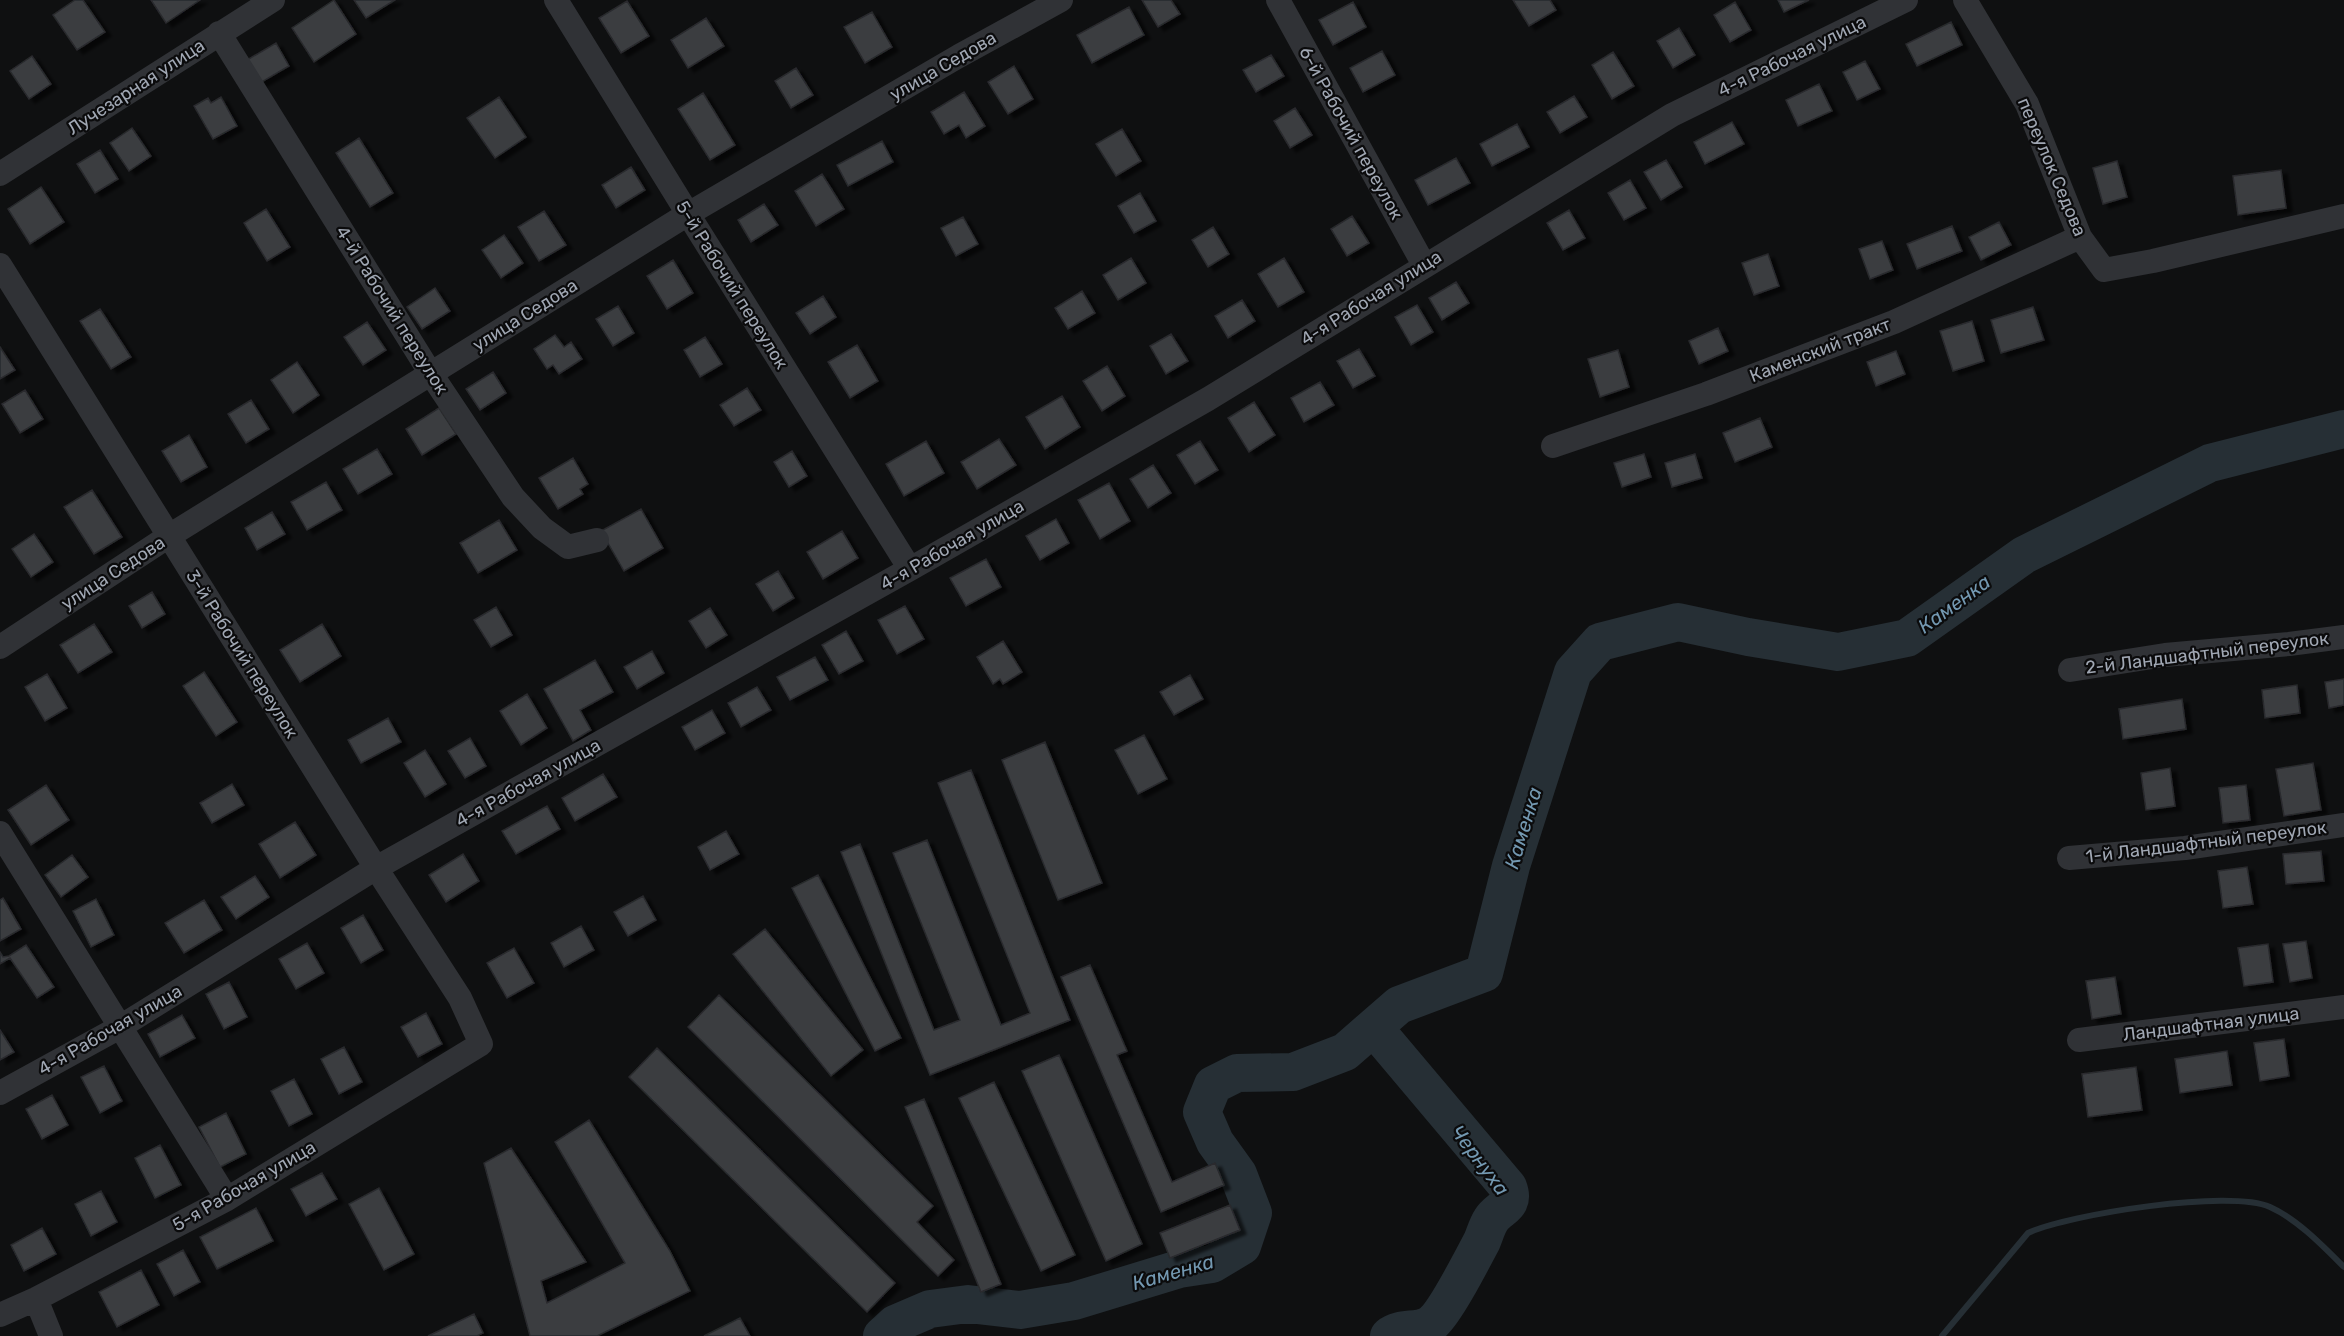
<svg xmlns="http://www.w3.org/2000/svg" width="2344" height="1336" font-family="Rubik,sans-serif">
<defs>
<filter id="shadow"><feDropShadow dx="6" dy="4" stdDeviation="1.5" flood-color="#0009"/></filter>
</defs>
<rect width="100%" height="100%" fill="#0f1011"/>
<g fill="none" stroke-linecap="round" stroke-linejoin="round">
<path stroke="#262f35" stroke-width="6" d="M1942,1336L2028,1233C2069,1214 2230,1189 2270,1207C2297,1219 2323,1246 2344,1267"/>
<path stroke="#262f35" stroke-width="38" d="M1374,1028L1508,1187C1516,1207 1499,1207 1491,1220C1487,1226 1485,1234 1482,1241C1473,1258 1445,1313 1432,1323C1420,1333 1401,1326 1389,1336
M882,1336L895,1324L930,1309L968,1304L1020,1310L1074,1301L1179,1269L1212,1264L1242,1246L1253,1213L1238,1174L1215,1142L1202,1112L1213,1085L1237,1073L1293,1072L1345,1052L1399,1005L1484,973L1511,866L1573,672L1600,642L1678,622L1748,637L1838,652L1907,638L2024,555L2210,463L2344,429"/>
</g>
<path fill="#3b3d41" stroke="#292a2d" stroke-width="1.5" filter="url(#shadow)" d="M75,0H83L105,32L77,50L53,15Z
M151,0H200L166,23Z
M334,0L356,34L314,62L292,28Z
M354,0H395L366,18Z
M1142,0H1171L1180,14L1158,27Z
M1513,0H1550L1556,10L1529,26Z
M1778,0H1809L1784,12Z
M627,1L649,36L621,53L599,18Z
M1353,2L1366,27L1333,45L1319,20Z
M1735,2L1751,30L1730,42L1714,15Z
M1129,7L1144,35L1092,63L1077,35Z
M872,12L892,47L865,63L844,27Z
M706,18L724,46L688,68L671,40Z
M1951,22L1962,45L1917,66L1906,44Z
M1679,28L1695,55L1673,68L1657,41Z
M276,43L289,66L260,83L247,60Z
M1382,51L1395,75L1363,92L1350,68Z
M1613,52L1634,86L1612,99L1592,65Z
M1271,55L1284,76L1256,92L1243,70Z
M32,56L51,84L29,99L10,71Z
M1865,61L1880,89L1857,100L1843,72Z
M1014,66L1033,99L1008,114L988,82Z
M796,68L813,95L791,108L775,81Z
M1819,84L1832,111L1798,126L1786,100Z
M964,92L985,126L966,138L959,125L944,134L931,112Z
M703,93L735,145L710,160L678,109Z
M1574,96L1587,117L1560,133L1547,112Z
M221,97L237,126L213,139L194,106L208,98L211,103Z
M499,97L526,137L495,158L467,118Z
M1295,108L1312,135L1290,148L1274,121Z
M1732,122L1744,144L1705,164L1694,142Z
M1517,124L1529,147L1492,166L1480,144Z
M132,128L151,156L129,171L110,143Z
M1122,129L1141,161L1116,176L1096,144Z
M359,138L393,193L370,207L336,153Z
M882,141L893,162L848,186L837,165Z
M100,150L118,179L95,193L77,164Z
M1456,158L1470,183L1428,205L1415,180Z
M1666,160L1682,187L1661,200L1644,172Z
M2117,161L2127,197L2103,204L2093,168Z
M631,167L645,190L616,208L602,185Z
M2281,170L2286,208L2238,215L2233,176Z
M822,174L844,209L816,226L795,191Z
M1630,180L1646,208L1624,220L1608,193Z
M41,187L64,222L30,244L8,209Z
M1140,193L1156,221L1134,233L1118,206Z
M764,204L778,225L751,242L738,220Z
M266,209L290,247L267,261L244,223Z
M1569,210L1585,238L1563,250L1547,223Z
M544,211L566,245L539,261L518,227Z
M1352,216L1369,243L1347,256L1331,229Z
M963,217L978,244L956,256L941,228Z
M1999,222L2011,245L1981,260L1969,237Z
M1952,226L1962,251L1917,269L1907,244Z
M1213,227L1229,254L1208,267L1192,240Z
M504,235L523,263L501,278L482,250Z
M1882,241L1893,270L1870,279L1859,249Z
M1768,254L1779,286L1754,295L1742,263Z
M1131,258L1146,283L1118,300L1103,275Z
M1284,258L1304,292L1278,307L1258,274Z
M673,260L693,293L667,309L647,276Z
M1456,282L1469,303L1442,320L1429,298Z
M435,288L450,311L422,329L407,307Z
M1082,291L1095,313L1068,329L1055,308Z
M823,296L836,317L810,334L796,313Z
M1242,300L1255,321L1228,338L1215,316Z
M1417,305L1433,332L1411,345L1395,317Z
M618,306L634,333L613,346L596,319Z
M2033,307L2044,340L2001,353L1991,320Z
M100,309L131,357L111,369L80,321Z
M1972,321L1984,361L1953,371L1940,331Z
M367,322L386,350L363,365L344,337Z
M1718,328L1728,351L1699,364L1689,341Z
M1171,334L1188,361L1166,374L1150,346Z
M555,335L564,347L571,342L582,359L559,374L553,365L547,369L534,349Z
M705,337L722,364L700,377L684,350Z
M857,345L878,381L850,398L828,362Z
M0,347L15,370L0,379Z
M1359,349L1375,376L1353,388L1337,361Z
M1618,350L1629,387L1600,397L1588,359Z
M1896,351L1905,374L1876,386L1867,362Z
M297,362L319,395L293,413L271,380Z
M1107,366L1125,396L1102,411L1083,381Z
M493,372L506,393L480,410L466,389Z
M1320,382L1334,405L1304,422L1291,398Z
M747,388L761,410L734,426L720,405Z
M25,390L43,419L20,433L2,404Z
M1062,396L1080,427L1045,449L1026,417Z
M251,400L269,429L246,443L228,414Z
M1254,402L1275,435L1249,452L1228,418Z
M439,408L456,434L422,455L406,429Z
M1760,418L1772,447L1735,462L1723,433Z
M189,435L207,467L181,482L162,451Z
M999,439L1016,465L977,489L961,462Z
M926,441L944,473L904,496L886,464Z
M1200,441L1218,470L1195,484L1177,455Z
M377,449L392,474L358,494L343,469Z
M792,451L807,476L789,487L774,462Z
M1644,454L1651,477L1622,487L1614,463Z
M1695,454L1702,478L1672,487L1665,463Z
M573,458L588,484L580,489L583,494L558,509L539,478Z
M1153,465L1171,493L1148,508L1130,479Z
M326,482L342,510L307,530L291,502Z
M1109,483L1130,521L1100,539L1078,500Z
M92,490L122,537L94,554L64,507Z
M641,509L663,548L624,571L601,531Z
M272,512L285,534L257,550L245,528Z
M1056,519L1069,543L1040,560L1026,536Z
M499,520L517,550L478,573L460,543Z
M842,531L858,558L823,579L807,552Z
M34,534L53,562L31,577L12,549Z
M986,559L1001,587L966,606L950,578Z
M778,571L794,598L773,611L756,584Z
M152,592L165,614L142,628L129,606Z
M905,606L924,639L897,654L878,620Z
M496,607L512,635L491,647L474,620Z
M710,608L727,635L706,648L689,621Z
M94,624L112,652L78,673L60,645Z
M322,624L341,656L300,682L280,650Z
M846,631L863,661L839,674L822,645Z
M1003,641L1022,672L1003,684L1000,679L993,684L977,657Z
M652,651L664,673L637,689L624,667Z
M815,657L828,680L790,700L777,677Z
M595,660L613,692L580,710L591,730L573,741L544,689Z
M204,672L237,722L216,736L183,686Z
M47,674L67,708L45,721L25,687Z
M1190,675L1203,699L1174,715L1160,692Z
M2344,679V705L2329,708L2325,682Z
M2297,685L2300,713L2265,718L2262,690Z
M757,687L771,710L741,727L728,703Z
M527,694L547,728L521,745L500,711Z
M2182,699L2186,729L2123,739L2119,709Z
M712,710L725,733L695,750L682,727Z
M388,718L401,742L361,763L348,740Z
M1144,735L1167,779L1138,794L1115,750Z
M470,738L486,766L465,778L448,751Z
M1045,742L1102,883L1058,900L1002,760Z
M425,750L446,784L425,797L404,763Z
M2313,763L2321,810L2284,816L2276,769Z
M2170,768L2175,806L2146,810L2141,773Z
M971,770L1070,1020L930,1075L841,852L860,844L934,1030L960,1020L893,853L927,840L1001,1025L1030,1013L938,783Z
M603,774L617,797L575,821L562,798Z
M232,784L244,805L212,823L200,803Z
M46,785L69,820L31,845L8,810Z
M2246,785L2250,820L2223,823L2219,788Z
M547,806L560,829L516,854L502,831Z
M295,822L316,855L280,878L259,844Z
M726,831L739,854L710,870L698,847Z
M2321,851L2324,881L2286,884L2283,854Z
M463,854L479,881L446,902L429,875Z
M72,855L88,877L61,897L45,875Z
M2247,867L2253,904L2223,908L2218,871Z
M818,875L901,1038L875,1051L792,888Z
M255,876L269,897L236,919L221,897Z
M643,896L656,920L628,936L614,912Z
M3,898L21,929L0,941V900Z
M96,899L114,935L91,947L73,911Z
M204,900L222,930L184,953L165,923Z
M363,915L383,950L361,963L341,928Z
M581,926L594,950L564,967L551,943Z
M765,929L863,1050L831,1076L733,954Z
M2306,941L2312,978L2290,982L2283,944Z
M307,943L324,973L296,989L279,959Z
M2268,944L2273,982L2244,986L2238,948Z
M26,945L54,987L37,998L10,958L0,964V952L3,957L9,956Z
M514,948L534,983L507,998L487,963Z
M1090,965L1127,1051L1117,1055L1172,1182L1215,1163L1224,1185L1161,1212L1061,977Z
M2115,977L2121,1014L2092,1019L2086,981Z
M229,982L247,1017L224,1029L206,994Z
M719,995L933,1206L917,1222L954,1260L938,1276L688,1027Z
M426,1013L442,1044L418,1057L401,1027Z
M182,1015L195,1038L160,1057L148,1034Z
M0,1030L14,1052L0,1060Z
M2284,1039L2289,1076L2260,1081L2254,1043Z
M344,1047L362,1082L339,1094L321,1059Z
M657,1048L895,1283L867,1312L629,1077Z
M2227,1051L2232,1085L2180,1093L2175,1059Z
M1059,1055L1142,1244L1106,1261L1022,1071Z
M104,1066L122,1101L100,1113L81,1077Z
M2136,1067L2142,1110L2088,1117L2082,1074Z
M294,1079L312,1114L289,1126L271,1091Z
M994,1082L1075,1255L1041,1271L959,1098Z
M52,1095L68,1125L42,1139L26,1109Z
M924,1099L1001,1284L981,1292L905,1107Z
M226,1113L246,1154L220,1167L199,1127Z
M589,1120L670,1251L690,1291L597,1336H530L484,1163L511,1148L586,1262L541,1281L547,1303L625,1263L555,1142Z
M160,1145L181,1185L155,1198L135,1158Z
M322,1173L337,1199L306,1216L291,1189Z
M379,1188L414,1254L384,1270L349,1204Z
M101,1191L117,1222L91,1236L75,1204Z
M1230,1205L1240,1230L1170,1258L1160,1233Z
M256,1208L273,1241L217,1269L200,1237Z
M42,1228L56,1254L24,1271L11,1245Z
M183,1250L200,1282L174,1296L157,1264Z
M141,1270L159,1305L117,1327L99,1292Z
M474,1314L483,1333L477,1336H428Z
M740,1318L750,1336H704Z"/>
<g fill="none" stroke-linecap="round" stroke-linejoin="round">
<path stroke="#303236" stroke-width="24" d="M556,0L688,214L910,569
M1278,0L1424,265
M1965,0L2027,104L2080,237L2104,270L2153,261L2344,216
M219,33L431,374L513,497L542,528L568,547L597,540
M0,174L273,0
M0,265L376,868L460,998L481,1044L227,1199L36,1299L0,1315
M1553,446L1706,394L1894,322L2080,237
M0,647L169,536L688,214L959,56L1061,0
M2070,670L2165,655L2289,644L2344,637
M0,833L227,1199
M2069,858L2185,848L2344,825
M2079,1040L2344,1007
M0,1093L120,1027L376,868L910,569L1208,399L1672,115L1906,0
M36,1299L51,1336"/>
</g>
<g text-anchor="middle" stroke-width="4.5" stroke-linejoin="round" paint-order="stroke">
<g font-size="18" fill="#a0a7b3" stroke="#0b0b0c">
<text transform="translate(1792 56) rotate(-26)" y="6">4-я Рабочая улица</text>
<text transform="translate(943 66) rotate(-30)" y="6">улица Седова</text>
<text transform="translate(136 87) rotate(-33)" y="6">Лучезарная улица</text>
<text transform="translate(1351 133) rotate(61)" y="6">6-й Рабочий переулок</text>
<text transform="translate(2052 167) rotate(67)" y="6">переулок Седова</text>
<text transform="translate(732 285) rotate(58)" y="6">5-й Рабочий переулок</text>
<text transform="translate(1371 298) rotate(-32)" y="6">4-я Рабочая улица</text>
<text transform="translate(392 310) rotate(58)" y="6">4-й Рабочий переулок</text>
<text transform="translate(525 315) rotate(-32)" y="6">улица Седова</text>
<text transform="translate(1820 350) rotate(-21)" y="6">Каменский тракт</text>
<text transform="translate(952 545) rotate(-30)" y="6">4-я Рабочая улица</text>
<text transform="translate(113 573) rotate(-33)" y="6">улица Седова</text>
<text transform="translate(2207 653) rotate(-7)" y="6">2-й Ландшафтный переулок</text>
<text transform="translate(242 654) rotate(58)" y="6">3-й Рабочий переулок</text>
<text transform="translate(528 783) rotate(-29)" y="6">4-я Рабочая улица</text>
<text transform="translate(2206 842) rotate(-7)" y="6">1-й Ландшафтный переулок</text>
<text transform="translate(2211 1024) rotate(-7)" y="6">Ландшафтная улица</text>
<text transform="translate(110 1030) rotate(-30)" y="6">4-я Рабочая улица</text>
<text transform="translate(244 1186) rotate(-30)" y="6">5-я Рабочая улица</text>
</g>
<g font-size="20" font-style="italic" fill="#7398b1" stroke="#0b0b0c">
<text transform="translate(1954 604) rotate(-36)" y="7">Каменка</text>
<text transform="translate(1523 828) rotate(-73)" y="7">Каменка</text>
<text transform="translate(1480 1160) rotate(53)" y="7">Чернуха</text>
<text transform="translate(1173 1272) rotate(-16)" y="7">Каменка</text>
</g>
</g>
</svg>
